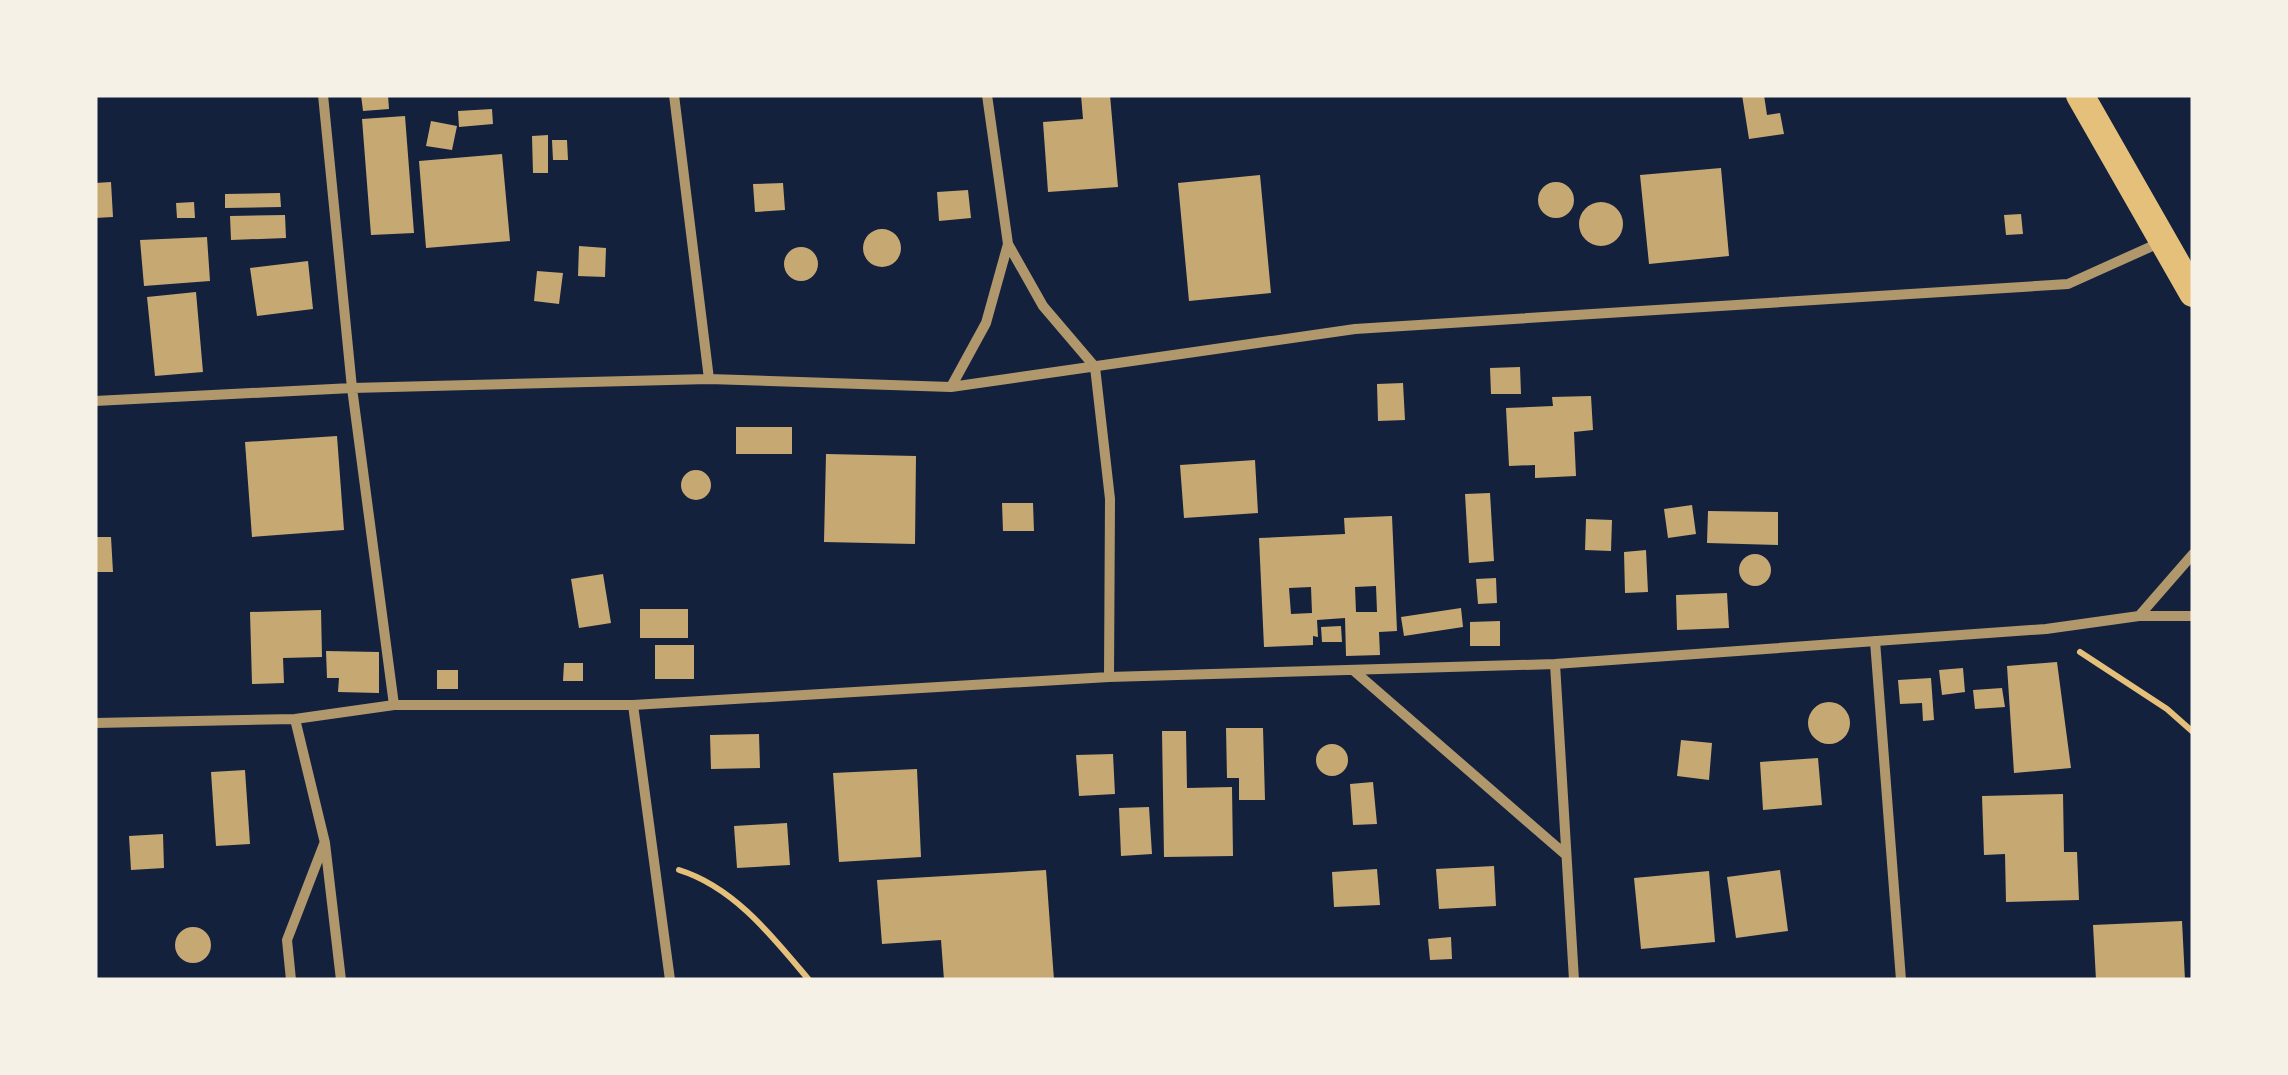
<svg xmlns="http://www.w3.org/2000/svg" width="2288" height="1075" font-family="'IBM Plex Sans',sans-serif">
<rect width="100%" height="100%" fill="#14213d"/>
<path fill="#c6a872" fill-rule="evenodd" d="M361,95H388L389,109L363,111Z
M1081,95H1110L1118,187L1048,192L1043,122L1083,119Z
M1742,95H1764L1767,115L1780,113L1784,134L1749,139Z
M492,109L493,124L459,127L458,111Z
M405,116L414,233L371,235L362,119Z
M431,121L457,126L452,150L426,146Z
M548,135V173H533L532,136Z
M552,140H567L568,160H553Z
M502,154L510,241L426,248L419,161Z
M1721,168L1729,256L1649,264L1640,175Z
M1260,175L1271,293L1189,301L1178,183Z
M1538 200a18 18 0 1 1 36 0a18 18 0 1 1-36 0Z
M111,182L113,217L95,218V183Z
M783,183L785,210L755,212L753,184Z
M968,190L971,218L939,221L937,192Z
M280,193L281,207L225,208V194Z
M1579 224a22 22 0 1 1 44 0a22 22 0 1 1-44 0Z
M194,202L195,218H177L176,203Z
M2021,214L2023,234L2006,235L2004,215Z
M285,215L286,238L231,240L230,216Z
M863 248a19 19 0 1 1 38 0a19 19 0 1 1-38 0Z
M207,237L210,281L144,286L140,240Z
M579,246L606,248L605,277L578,276Z
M784 264a17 17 0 1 1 34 0a17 17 0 1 1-34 0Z
M308,261L313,309L257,316L250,268Z
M537,271L563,273L559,304L534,301Z
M196,292L203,372L155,376L147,297Z
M1520,367L1521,394H1491L1490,368Z
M1403,383L1405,420L1378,421L1377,384Z
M1591,396L1593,430L1574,432L1576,476L1535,478V465L1509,466L1506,408L1553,406L1552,397Z
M736,427H792V454H736Z
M337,436L344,530L252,537L245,442Z
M826,454L916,456L915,544L824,542Z
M1255,460L1258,513L1184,518L1180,465Z
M681 485a15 15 0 1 1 30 0a15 15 0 1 1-30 0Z
M1490,493L1494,561L1469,563L1465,494Z
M1002,503H1033L1034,531H1003Z
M1692,505L1696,534L1668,538L1664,509Z
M1708,511L1778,512V545L1707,543Z
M1392,516L1397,631L1379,632L1380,655L1346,656L1345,618L1317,620L1318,637L1313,636V645L1264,647L1259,538L1345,534L1344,518ZM1376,586L1377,612H1356L1355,587ZM1311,587L1312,613L1291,614L1289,588Z
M1586,519L1612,520L1611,551L1585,550Z
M95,537H111L113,572H95Z
M1646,550L1648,592L1625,593L1624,552Z
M1739 570a16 16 0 1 1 32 0a16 16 0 1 1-32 0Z
M603,574L611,623L579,628L571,579Z
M1496,578L1497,603L1478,604L1476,579Z
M1727,593L1729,628L1677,630L1676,595Z
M1461,608L1463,627L1404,636L1401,617Z
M640,609H688V638H640Z
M321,610L322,657L283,658L284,683L252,684L250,612Z
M1500,621V646H1470V622Z
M1341,626L1342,642H1322L1321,627Z
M655,645H694V679H655Z
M326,651L379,652V693L338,692L339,678H327Z
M2057,662L2071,768L2014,773L2007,666Z
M564,663H583V681H563Z
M1963,668L1965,692L1942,695L1939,670Z
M437,670H458V689H437Z
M1931,678L1934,720L1923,721L1922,703L1900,704L1898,680Z
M2002,688L2005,707L1975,709L1973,690Z
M1808 723a21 21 0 1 1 42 0a21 21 0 1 1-42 0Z
M1226,728H1263L1265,800H1239V778H1227Z
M1162,731H1186L1187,788L1232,787L1233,856L1164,857Z
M759,734L760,768L711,769L710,735Z
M1681,740L1712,743L1709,780L1677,776Z
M1316 760a16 16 0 1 1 32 0a16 16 0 1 1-32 0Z
M1113,754L1115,794L1079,796L1076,755Z
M1818,758L1822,805L1763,810L1760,762Z
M917,769L921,857L839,862L833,773Z
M245,770L250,844L216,846L211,772Z
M1373,782L1377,824L1353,825L1350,784Z
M2063,794L2064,852H2077L2079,900L2006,902L2005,854L1984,855L1982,796Z
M1149,807L1152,854L1121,856L1119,808Z
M787,823L790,865L737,868L734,826Z
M163,834L164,868L131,870L129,836Z
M1494,866L1496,906L1439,909L1436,869Z
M1377,869L1380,905L1334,907L1332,872Z
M1046,870L1054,980H944L941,940L882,944L877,880Z
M1780,870L1788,931L1736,938L1727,877Z
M1709,871L1715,942L1641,949L1634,878Z
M2182,921L2185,980H2096L2093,925Z
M175 945a18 18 0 1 1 36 0a18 18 0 1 1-36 0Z
M1451,937L1452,959L1430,960L1428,939Z"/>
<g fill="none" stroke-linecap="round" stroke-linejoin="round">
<path stroke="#e5c07b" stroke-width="6" d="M2080,652L2167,709L2193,732
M679,870C734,887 773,937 809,980"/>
<path stroke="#b1986c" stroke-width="10" d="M323,95L352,388L394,705
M674,95L709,379
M1008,244L1043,306L1095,367L1110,499L1109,677
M951,387L986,323L1008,244L987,95
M95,401L352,388L709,379L951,387L1355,329L2068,284L2159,243
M2139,616L2193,554
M1875,641L1901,980
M1555,664L1574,980
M1353,670L1566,855
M633,705L670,980
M295,719L325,843L341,980
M95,723L295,719L394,705H633L1109,677L1555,664L2046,629L2139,616H2193
M291,980L287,940L324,844"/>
<path stroke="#e5c07b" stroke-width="28" d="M2080,95L2193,293"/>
</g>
<rect width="2288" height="1075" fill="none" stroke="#f6f1e7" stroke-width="195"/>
</svg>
